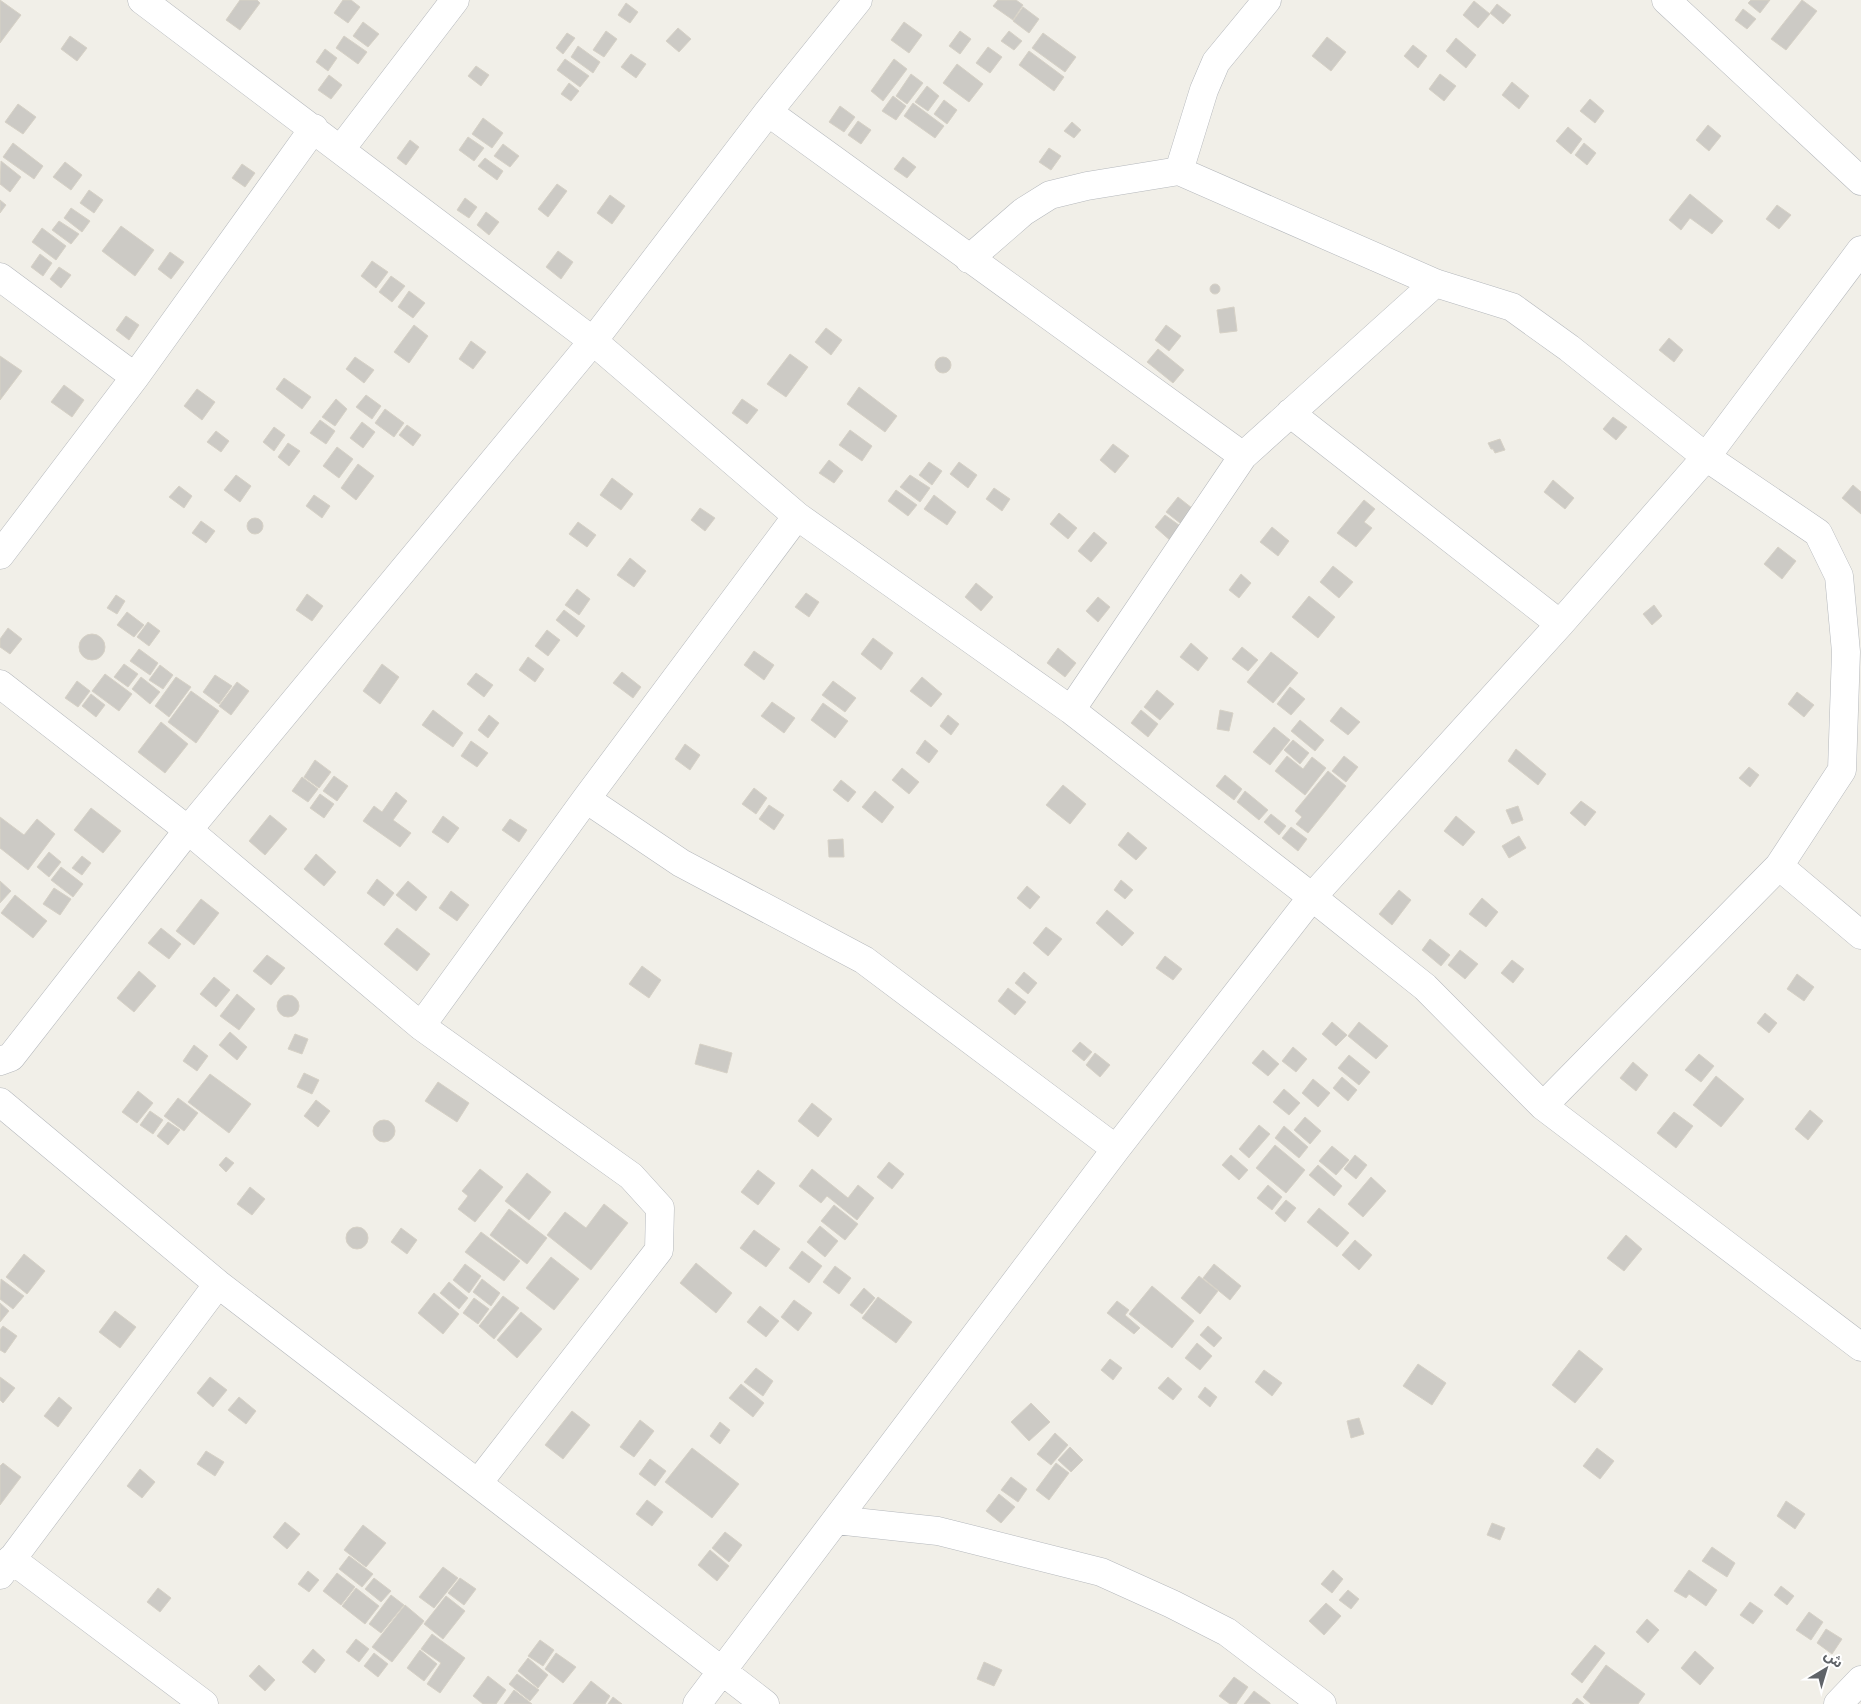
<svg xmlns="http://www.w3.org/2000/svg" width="1861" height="1704" font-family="Mulish,'Noto Sans Arabic',sans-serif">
<rect width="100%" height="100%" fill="#f1efe8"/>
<path fill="#cccac5" stroke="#d6d1c6" d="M0,0L21,15L0,43Z
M240,0H257L260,3L240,30L226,20Z
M343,0H351L360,7L348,23L334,13Z
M998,0H1016L1023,5L1013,20L993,6Z
M1751,0H1770L1760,13L1748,3Z
M1802,0L1817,11L1786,50L1771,39Z
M1474,1L1490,14L1478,28L1463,15Z
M626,3L638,12L630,23L618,15Z
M1497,4L1511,15L1503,24L1490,13Z
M1023,7L1039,19L1029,33L1013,21Z
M1743,9L1756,19L1747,29L1735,20Z
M363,22L379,34L368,47L353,36Z
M904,22L922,35L909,53L891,40Z
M678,28L691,39L679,52L666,41Z
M606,31L617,39L604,57L593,50Z
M960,31L971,39L960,54L949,46Z
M1009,31L1022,41L1014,50L1001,41Z
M567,33L575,38L563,54L556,48Z
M1043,33L1076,57L1065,72L1032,48Z
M70,36L87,48L77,61L61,49Z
M344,36L367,52L358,64L336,48Z
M1327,37L1346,52L1331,71L1312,56Z
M1456,38L1476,55L1466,68L1446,51Z
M1413,45L1427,56L1418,68L1404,56Z
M578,46L600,62L593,73L571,57Z
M988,47L1002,57L990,73L976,63Z
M325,49L337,58L328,71L316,62Z
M1029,51L1064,77L1054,91L1019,65Z
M631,54L646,64L636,78L621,67Z
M565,59L589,76L580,87L557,70Z
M894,59L907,69L883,101L871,91Z
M957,64L983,84L969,102L943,83Z
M476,66L489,75L481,86L468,76Z
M911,74L923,83L907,104L896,96Z
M1440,74L1456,86L1444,101L1429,89Z
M329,75L342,85L331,99L318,90Z
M1512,82L1529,96L1519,109L1502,95Z
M569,83L579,91L571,101L561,94Z
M927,86L939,96L928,111L915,102Z
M893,96L906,106L896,120L882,111Z
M1590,99L1604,111L1595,123L1580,111Z
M944,100L957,110L947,124L934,114Z
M913,103L944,126L935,138L904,116Z
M18,104L36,117L23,134L5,122Z
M840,106L855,117L844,132L829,122Z
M483,118L503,133L492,148L472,134Z
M858,121L871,130L861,144L848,135Z
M1072,122L1081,130L1074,138L1064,131Z
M1708,125L1721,136L1709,151L1696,140Z
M1568,127L1582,139L1571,154L1556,141Z
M468,137L484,148L474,161L459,150Z
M410,140L419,147L406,165L397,158Z
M13,143L43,166L34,179L3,157Z
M1584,143L1596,153L1587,165L1575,155Z
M503,144L519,156L510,167L494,156Z
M1049,148L1061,156L1051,170L1039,162Z
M903,157L916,167L907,178L894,169Z
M485,158L503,171L497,180L478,166Z
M1,161L21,177L10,192L0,184Z
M65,162L82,175L71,190L53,177Z
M242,164L255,173L245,187L232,178Z
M557,184L567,191L548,217L538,209Z
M89,190L103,200L94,213L80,203Z
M1690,194L1723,221L1712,234L1690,218L1681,230L1669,220Z
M610,195L625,206L612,224L597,213Z
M465,198L477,207L469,218L457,210Z
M0,200L6,205L0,213Z
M1777,205L1791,215L1779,229L1766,219Z
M71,208L90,221L82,232L64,218Z
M486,212L499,222L489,235L477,225Z
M59,221L79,234L71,244L52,230Z
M121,226L154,250L135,276L102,251Z
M42,228L66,246L56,260L32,242Z
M558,251L573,262L561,279L546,267Z
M170,252L184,262L171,279L158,269Z
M40,254L52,263L43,276L31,267Z
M372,261L388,272L376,288L361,276Z
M59,267L71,275L61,288L50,279Z
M391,276L405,286L392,302L379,292Z
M1210 289a5 5 0 1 1 10 0a5 5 0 1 1-10 0Z
M409,291L425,303L413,318L398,307Z
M1234,307L1237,331L1220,333L1217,310Z
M126,316L139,325L129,340L116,330Z
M414,325L428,336L409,363L394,352Z
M1166,325L1181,336L1169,351L1155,340Z
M826,328L842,340L831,355L815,342Z
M1669,338L1683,350L1674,362L1659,350Z
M471,341L486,352L473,369L459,359Z
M1158,349L1184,370L1173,383L1147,362Z
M790,354L808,367L786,397L767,384Z
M0,356L22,371L0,400Z
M355,357L374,370L364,383L346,369Z
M935 365a8 8 0 1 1 16 0a8 8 0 1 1-16 0Z
M284,378L311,397L302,409L276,389Z
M64,385L84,400L72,417L51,402Z
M859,387L897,416L885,432L847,404Z
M197,389L215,402L202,420L184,406Z
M366,395L381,406L372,419L356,407Z
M336,399L347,409L335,426L322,417Z
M742,399L758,410L747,424L732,413Z
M385,409L404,423L394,437L375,423Z
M1613,417L1627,427L1616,440L1603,429Z
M320,420L335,431L326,444L310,433Z
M362,422L375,432L363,448L350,438Z
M407,425L421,435L413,446L399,435Z
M274,427L285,435L274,451L263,442Z
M850,430L872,446L862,461L839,445Z
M216,431L229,441L221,452L207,442Z
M1500,439L1505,450L1495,453L1493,449H1491L1488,443Z
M288,443L300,451L289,466L278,457Z
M1113,444L1129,456L1115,473L1100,460Z
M337,447L353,459L339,478L323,466Z
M829,460L843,471L834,483L819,473Z
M929,462L942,471L932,485L919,475Z
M959,462L977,475L968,488L950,474Z
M358,464L374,476L356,500L341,488Z
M236,475L251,486L240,502L224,490Z
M910,475L930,488L920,502L900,487Z
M612,478L633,494L621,510L600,495Z
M1553,480L1574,498L1565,509L1544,492Z
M1853,485L1861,492V514L1842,498Z
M179,486L192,496L184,508L169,497Z
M994,488L1010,499L1002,511L986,499Z
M896,490L917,505L908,516L888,501Z
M314,495L330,506L322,518L306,506Z
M934,495L956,512L947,525L924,509Z
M1178,497L1197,512L1185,527L1166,512Z
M1364,500L1375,509L1364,522L1372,528L1356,547L1337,533Z
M700,508L715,518L705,531L691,520Z
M1059,513L1077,528L1068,539L1050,524Z
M1165,515L1183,528L1172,542L1155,527Z
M247 526a8 8 0 1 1 16 0a8 8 0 1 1-16 0Z
M201,521L215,531L206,543L192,533Z
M578,522L596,535L587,547L569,534Z
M1272,527L1289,541L1278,556L1260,542Z
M1094,532L1107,543L1091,562L1078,551Z
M1778,547L1796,561L1782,579L1764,564Z
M630,558L646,571L634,587L617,575Z
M1333,566L1353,582L1339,598L1320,582Z
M1241,574L1251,583L1239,598L1229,590Z
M976,583L993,597L981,611L965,597Z
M577,589L590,599L579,615L565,605Z
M806,593L819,602L809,617L795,607Z
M307,594L323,606L312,621L296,610Z
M116,595L125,601L117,614L107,608Z
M1309,596L1335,617L1318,638L1292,617Z
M1098,597L1110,607L1098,622L1086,611Z
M1654,605L1662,616L1652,625L1643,614Z
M564,610L585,626L577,637L556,620Z
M127,612L144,625L134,637L117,625Z
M148,622L160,631L149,646L137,637Z
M8,628L22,639L10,654L0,647V639Z
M547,630L560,640L548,656L535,646Z
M79 647a13 13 0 1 1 26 0a13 13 0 1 1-26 0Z
M873,638L893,653L881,670L861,654Z
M1191,643L1208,658L1198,671L1180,657Z
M1242,647L1258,660L1248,671L1232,659Z
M1058,648L1076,663L1065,677L1047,663Z
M139,649L158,663L150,675L130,661Z
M754,651L774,665L764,680L744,665Z
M1271,652L1298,673L1273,703L1247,682Z
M528,657L544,669L535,682L519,670Z
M124,664L138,674L128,687L114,677Z
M382,664L399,677L380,704L363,691Z
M160,665L173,675L163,689L149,680Z
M622,672L641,687L633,698L613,683Z
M476,673L493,685L484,697L467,684Z
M105,674L132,694L119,711L92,691Z
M215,675L232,686L219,704L203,692Z
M141,677L160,692L150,704L132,689Z
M176,677L191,687L169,717L155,706Z
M922,677L942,694L931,707L910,691Z
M77,681L90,691L78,707L65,698Z
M833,681L856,698L845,712L822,695Z
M237,682L249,691L231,715L219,706Z
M1290,687L1305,699L1291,715L1277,704Z
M1157,690L1174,704L1160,720L1144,707Z
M191,691L219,711L196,743L168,722Z
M1797,692L1814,705L1804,717L1788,704Z
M91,694L105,705L96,717L82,706Z
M772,702L795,718L784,733L761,716Z
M823,703L848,721L835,738L811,720Z
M1341,707L1360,722L1348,735L1330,721Z
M433,710L463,733L453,747L422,725Z
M1141,710L1158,724L1148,737L1131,723Z
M1220,710L1233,713L1229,731L1217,729Z
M489,715L499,723L488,738L478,730Z
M948,715L959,724L951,735L940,726Z
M1300,720L1324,740L1315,751L1291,731Z
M161,722L188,744L165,773L138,752Z
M1274,727L1290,740L1270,765L1253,752Z
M925,740L938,751L929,763L916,753Z
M1293,740L1309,753L1300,764L1284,750Z
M471,741L488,753L477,767L461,756Z
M685,744L700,755L690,770L675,759Z
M1516,749L1546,774L1538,785L1508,761Z
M1287,756L1303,769L1312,757L1326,768L1305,795L1275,771Z
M1344,756L1358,767L1346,782L1332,771Z
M315,760L331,772L319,788L304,777Z
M1749,767L1759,775L1750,787L1739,778Z
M902,768L919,782L909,794L892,780Z
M1328,771L1346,786L1308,833L1296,824L1302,817L1295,811Z
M1225,775L1242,789L1234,800L1216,786Z
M334,776L348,786L337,801L323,791Z
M302,777L318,789L308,802L292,791Z
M841,780L856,792L848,802L833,790Z
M1063,785L1086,804L1070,824L1046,805Z
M754,788L767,798L756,814L742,804Z
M875,791L894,807L882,823L862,807Z
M1245,791L1268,810L1259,820L1237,802Z
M396,792L407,801L393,820L411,833L400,847L363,821L374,806L382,812Z
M320,794L334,804L324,818L310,808Z
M1581,801L1596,812L1585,826L1570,813Z
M769,805L784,815L774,830L759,819Z
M1518,806L1523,820L1512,824L1506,810Z
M91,808L121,831L103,853L74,830Z
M1271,814L1286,826L1279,835L1264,822Z
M270,815L287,829L265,855L249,841Z
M443,816L459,828L448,843L432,832Z
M1456,816L1475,832L1463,846L1444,831Z
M0,817L24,835L37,819L55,834L28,870L0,848Z
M510,819L527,830L519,842L502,830Z
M1291,827L1307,839L1298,851L1282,838Z
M1128,832L1147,848L1136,860L1118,845Z
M1519,836L1526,848L1509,858L1502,846Z
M843,839L844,857H829L828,840Z
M49,852L61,862L49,877L37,867Z
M316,854L336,872L324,886L304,869Z
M82,856L91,863L82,875L72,868Z
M61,867L83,884L73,897L51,880Z
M377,879L394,893L384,906L367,893Z
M1121,880L1133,890L1125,899L1114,890Z
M0,881L11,891L0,903Z
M408,881L427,897L416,911L396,895Z
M1027,886L1040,897L1030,909L1017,898Z
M54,888L71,899L60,915L43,904Z
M1399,890L1411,900L1392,925L1379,914Z
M451,891L469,905L457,921L439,908Z
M15,895L47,921L33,938L1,913Z
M1482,898L1498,912L1486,927L1469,914Z
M201,899L219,913L194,945L176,931Z
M1107,910L1134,933L1122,946L1096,923Z
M1046,927L1062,939L1048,956L1033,943Z
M161,928L181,944L169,959L148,943Z
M397,928L430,954L417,971L384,944Z
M1430,939L1450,955L1441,966L1422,950Z
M1460,950L1478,964L1465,979L1448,965Z
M267,955L285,968L271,985L253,971Z
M1165,956L1182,969L1173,980L1156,968Z
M1512,960L1524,969L1513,983L1501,973Z
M642,966L661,980L649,998L629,984Z
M139,971L156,986L134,1012L117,998Z
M1024,972L1037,983L1028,994L1015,983Z
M1797,974L1814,987L1804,1001L1787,989Z
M214,977L230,990L216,1007L200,994Z
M1008,988L1026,1002L1015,1015L998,1001Z
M237,994L255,1009L239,1030L220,1016Z
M277 1006a11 11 0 1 1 22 0a11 11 0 1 1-22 0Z
M1765,1013L1777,1023L1769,1033L1757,1023Z
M1332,1022L1347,1035L1336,1046L1322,1034Z
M1359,1022L1388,1046L1376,1059L1348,1036Z
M230,1032L247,1047L237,1060L219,1045Z
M295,1034L308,1039L302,1054L288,1049Z
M1080,1042L1092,1052L1084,1061L1072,1051Z
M700,1044L732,1053L727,1073L695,1064Z
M194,1045L208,1056L197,1071L183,1061Z
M1293,1047L1307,1059L1296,1072L1282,1061Z
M1263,1050L1279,1064L1268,1076L1252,1063Z
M1095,1053L1110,1065L1100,1077L1086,1065Z
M1699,1054L1714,1066L1701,1082L1685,1070Z
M1349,1055L1370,1072L1359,1085L1338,1068Z
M1633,1062L1648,1075L1636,1091L1620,1078Z
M304,1073L319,1080L312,1094L297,1087Z
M210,1074L251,1104L229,1133L188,1102Z
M1716,1076L1744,1099L1721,1127L1693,1105Z
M1342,1077L1357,1090L1348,1101L1333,1088Z
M1313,1079L1330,1093L1318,1107L1302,1093Z
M438,1082L469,1103L457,1122L425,1101Z
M1284,1089L1300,1103L1289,1115L1273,1102Z
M138,1091L153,1103L137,1123L122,1112Z
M178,1098L198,1113L184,1131L164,1116Z
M316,1100L330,1111L318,1127L304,1116Z
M812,1103L832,1119L818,1137L798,1121Z
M1810,1110L1823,1121L1808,1140L1795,1129Z
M150,1111L163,1120L153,1134L140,1125Z
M1674,1112L1693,1126L1676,1148L1657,1133Z
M1305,1117L1321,1131L1310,1144L1294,1130Z
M373 1131a11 11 0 1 1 22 0a11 11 0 1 1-22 0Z
M168,1122L180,1130L168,1145L157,1136Z
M1259,1125L1270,1134L1249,1158L1239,1149Z
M1284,1126L1308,1147L1299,1158L1275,1138Z
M1275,1145L1305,1170L1286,1193L1256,1168Z
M1332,1146L1349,1160L1336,1175L1319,1161Z
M1231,1155L1248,1170L1239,1180L1222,1165Z
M1355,1155L1367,1165L1356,1179L1344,1169Z
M226,1157L234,1163L226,1172L219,1165Z
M889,1162L904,1174L892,1189L877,1177Z
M1318,1165L1342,1186L1334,1196L1309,1175Z
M480,1169L503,1187L475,1222L458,1209L468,1196L462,1191Z
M812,1169L848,1198L858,1185L874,1198L857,1220L827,1196L821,1203L799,1186Z
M758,1170L775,1183L758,1205L741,1192Z
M527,1173L551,1192L529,1220L505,1201Z
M1371,1177L1386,1191L1363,1217L1348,1204Z
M1268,1185L1282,1197L1272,1210L1257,1198Z
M250,1187L265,1199L252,1215L237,1204Z
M1286,1200L1296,1208L1285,1222L1275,1213Z
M604,1204L628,1223L591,1270L547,1235L565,1212L586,1228Z
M834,1205L858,1224L845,1240L821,1221Z
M1319,1208L1349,1233L1337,1247L1307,1222Z
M509,1209L547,1238L527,1264L490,1235Z
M820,1226L838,1241L825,1257L807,1242Z
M346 1238a11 11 0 1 1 22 0a11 11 0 1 1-22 0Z
M401,1228L417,1240L407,1254L391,1242Z
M754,1230L780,1249L766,1267L740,1248Z
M481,1232L520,1261L504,1281L465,1252Z
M1626,1235L1642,1249L1624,1271L1607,1258Z
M1355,1240L1372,1255L1359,1270L1342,1255Z
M802,1251L822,1266L809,1283L789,1268Z
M24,1254L45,1271L27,1294L6,1277Z
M551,1257L579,1279L554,1310L526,1288Z
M696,1263L732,1293L716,1313L680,1283Z
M465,1264L481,1276L469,1293L453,1280Z
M1214,1264L1241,1286L1230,1300L1203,1278Z
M835,1266L851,1278L839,1294L823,1282Z
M1199,1276L1218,1291L1200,1314L1181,1298Z
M1,1279L24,1296L13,1309L0,1299Z
M482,1279L500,1293L491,1306L473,1292Z
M449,1282L468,1298L459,1309L440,1293Z
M1152,1286L1194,1321L1172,1348L1129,1314Z
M864,1288L875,1298L862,1314L850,1305Z
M434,1293L459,1314L443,1334L418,1313Z
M503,1296L519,1308L494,1339L479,1326Z
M878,1297L912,1322L896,1343L862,1318Z
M474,1298L489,1309L478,1324L463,1313Z
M794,1300L812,1313L798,1331L781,1317Z
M1117,1301L1129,1310L1125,1315L1140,1328L1134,1334L1107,1313Z
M0,1303L9,1311L0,1322Z
M760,1306L779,1321L766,1337L747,1322Z
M115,1311L136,1327L120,1348L99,1332Z
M521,1312L542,1329L517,1358L497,1340Z
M3,1326L17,1336L5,1353L0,1350V1330Z
M1208,1326L1222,1338L1214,1347L1200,1335Z
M1197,1343L1212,1356L1200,1370L1185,1358Z
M1579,1350L1603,1369L1575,1403L1552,1385Z
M1110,1359L1122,1368L1113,1380L1101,1370Z
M1418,1364L1446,1383L1432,1405L1403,1386Z
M756,1368L773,1381L763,1396L744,1382Z
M1264,1370L1282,1383L1272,1396L1255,1382Z
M0,1377L15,1388L3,1403L0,1400Z
M210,1377L227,1390L213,1407L197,1393Z
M1168,1377L1182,1389L1173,1400L1158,1388Z
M741,1384L764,1403L753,1417L729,1398Z
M1205,1387L1217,1397L1210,1407L1198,1397Z
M59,1397L72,1408L58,1427L44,1416Z
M239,1397L256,1411L246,1424L228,1410Z
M1031,1403L1050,1422L1029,1441L1011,1422Z
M572,1411L590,1425L563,1459L545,1445Z
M1359,1418L1364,1434L1351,1438L1347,1421Z
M640,1420L654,1431L634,1457L620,1447Z
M720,1422L730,1430L720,1444L710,1436Z
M1055,1433L1068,1445L1051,1465L1037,1454Z
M1070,1447L1083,1460L1071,1472L1058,1460Z
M692,1448L739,1484L712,1518L665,1482Z
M1597,1448L1614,1461L1600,1479L1583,1466Z
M206,1451L224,1462L215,1476L197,1464Z
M650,1459L666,1471L655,1486L639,1474Z
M3,1463L21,1477L0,1505V1466Z
M1056,1463L1069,1473L1049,1500L1036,1490Z
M140,1469L155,1482L142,1498L127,1486Z
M1011,1477L1027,1489L1018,1502L1001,1490Z
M999,1494L1015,1507L1001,1523L986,1511Z
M647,1500L663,1512L652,1526L636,1514Z
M1786,1501L1805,1514L1795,1529L1777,1516Z
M285,1522L300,1534L287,1549L273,1537Z
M1492,1523L1505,1528L1500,1540L1487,1535Z
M363,1525L386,1543L366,1567L344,1550Z
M725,1532L742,1545L729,1562L712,1548Z
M1712,1547L1735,1563L1727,1577L1702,1561Z
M710,1550L729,1566L717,1581L698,1565Z
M349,1556L373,1574L362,1587L339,1569Z
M443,1567L458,1578L434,1608L419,1597Z
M1333,1570L1343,1579L1332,1593L1321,1584Z
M1689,1570L1717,1590L1706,1606L1689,1594L1686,1598L1674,1591Z
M308,1571L319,1580L309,1592L298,1584Z
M337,1573L355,1587L341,1605L323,1591Z
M374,1578L391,1591L381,1602L365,1589Z
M460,1578L476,1589L464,1605L448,1593Z
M1781,1586L1794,1596L1787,1605L1774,1595Z
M158,1588L171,1598L160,1612L147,1602Z
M356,1588L379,1606L365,1624L342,1606Z
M1348,1590L1359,1599L1351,1609L1339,1600Z
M391,1595L404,1605L381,1633L369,1624Z
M446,1596L465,1611L443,1639L424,1624Z
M1750,1602L1763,1611L1753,1624L1740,1615Z
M1326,1603L1341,1616L1324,1635L1309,1621Z
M405,1605L424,1621L392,1662L372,1647Z
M1809,1612L1823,1622L1811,1640L1796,1630Z
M1647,1619L1659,1630L1648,1643L1636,1632Z
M1826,1629L1842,1639L1832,1654L1817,1643Z
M432,1634L465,1658L440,1693L427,1684L441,1663L421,1649Z
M356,1639L369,1649L359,1662L346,1652Z
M540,1640L554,1650L543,1666L528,1656Z
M1595,1645L1605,1653L1582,1683L1571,1674Z
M313,1649L325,1660L315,1673L302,1662Z
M420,1650L437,1664L424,1681L407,1668Z
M1695,1651L1714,1668L1700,1685L1681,1668Z
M374,1653L388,1664L378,1677L364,1666Z
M556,1653L576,1667L563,1683L545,1669Z
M528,1658L548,1675L538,1688L518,1671Z
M984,1662L1002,1670L994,1686L977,1679Z
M259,1665L275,1680L265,1691L249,1676Z
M1606,1665L1645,1694L1638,1704H1591L1583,1697Z
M517,1674L539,1690L530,1701L509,1684Z
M488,1676L506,1690L496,1704H483L473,1696Z
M1234,1677L1248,1687L1236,1704H1230L1219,1696Z
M591,1681L610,1696L605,1704H573Z
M514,1690L532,1704H504Z
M1254,1691L1270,1703V1704H1244Z
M613,1697L622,1704H608Z
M1577,1698L1584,1704H1572Z"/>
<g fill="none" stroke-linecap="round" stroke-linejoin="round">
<g stroke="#b5b8bc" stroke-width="29">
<path id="minor" d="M142,0L593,341L797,516L1071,710L1312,897L1425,987L1543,1106L1861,1347
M1666,0L1861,181
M768,112L1243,456
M341,149L455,0
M1179,171L1204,90L1216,62L1267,0
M969,259L1023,212L1050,195L1087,186L1179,171L1435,283L1512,307L1569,348L1706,457L1818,533L1839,576L1846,652L1842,770L1779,866L1543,1106
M0,277L135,377L314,128
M1290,413L1560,624
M0,555L135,377
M0,684L188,830L421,1026L631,1176L660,1208L659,1250L478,1483
M1071,710L1243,456L1435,283
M586,799L681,863L864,960L1116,1149
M1779,866L1861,935
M421,1026L586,799L797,516
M0,1061L11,1057L188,830L593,341L768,112L858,0
M0,1102L218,1284L765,1704
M836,1520L938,1531L1101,1572L1172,1604L1227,1632L1322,1704
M11,1559L204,1704
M0,1575L218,1284
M697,1704L1116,1149L1312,897L1560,624L1706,457L1861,250
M1838,1704L1861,1680"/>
</g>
<use href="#minor" stroke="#fff" stroke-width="28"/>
</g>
<g transform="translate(1826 1669) rotate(38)" stroke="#ffffff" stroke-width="4" paint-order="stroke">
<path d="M0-4L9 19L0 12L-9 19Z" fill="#5f6368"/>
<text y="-8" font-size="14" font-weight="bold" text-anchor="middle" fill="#5f6368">ش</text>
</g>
</svg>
